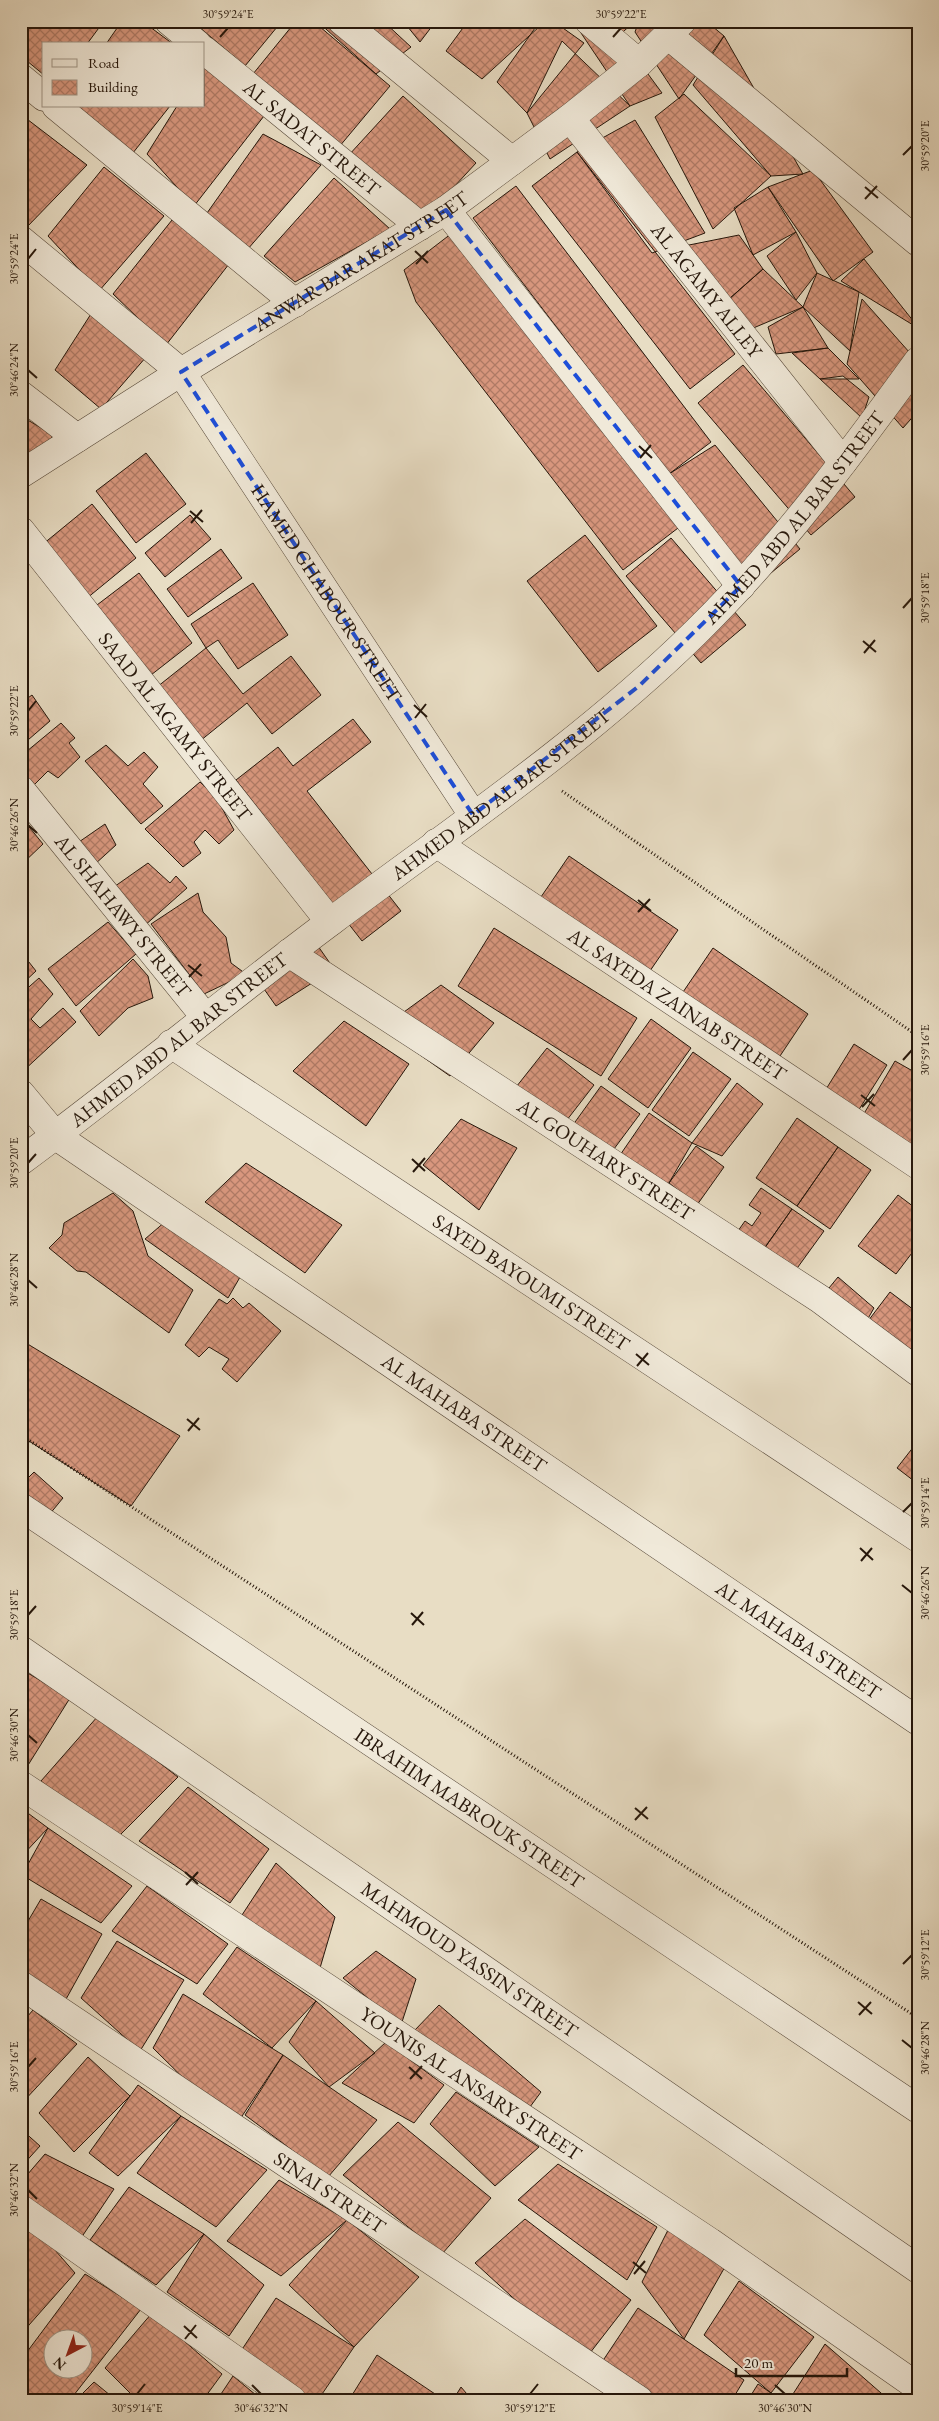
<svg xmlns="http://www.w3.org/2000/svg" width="939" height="2421" font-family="'EB Garamond',serif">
<defs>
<pattern id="building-cross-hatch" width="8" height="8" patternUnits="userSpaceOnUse" patternTransform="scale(1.25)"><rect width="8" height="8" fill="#d8977e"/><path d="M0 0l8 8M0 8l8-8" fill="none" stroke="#af7a65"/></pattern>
</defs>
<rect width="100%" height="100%" fill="#e8ddc4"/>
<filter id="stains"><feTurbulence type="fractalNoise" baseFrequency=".004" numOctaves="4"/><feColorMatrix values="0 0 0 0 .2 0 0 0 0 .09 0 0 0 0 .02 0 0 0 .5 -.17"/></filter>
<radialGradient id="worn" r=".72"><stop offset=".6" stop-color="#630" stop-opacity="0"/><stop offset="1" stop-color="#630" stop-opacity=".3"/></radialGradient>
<path fill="url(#building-cross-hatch)" stroke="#26170b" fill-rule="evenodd" d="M26,21H104L87,44H44V75L21,56V28Z
M122,21H142L173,44H106Z
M192,21H282L245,66Z
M296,21H313L390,86L339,147L253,74Z
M317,21H383L411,47L376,74Z
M403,21H436L420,42Z
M468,21H534L540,26L482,79L446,51Z
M540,21H553L584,43L527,113L497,82Z
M604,21H635L613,41Z
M609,21L662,93L630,106L577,27Z
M639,21H706L724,36L679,99L635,32Z
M724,36L803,174L771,176L693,85Z
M562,41L630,106L550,159L527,113Z
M204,67L264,116L194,206L147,154L177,106H204Z
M684,94L771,176L713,229L655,117Z
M403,96L476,163L421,223L348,156Z
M78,106H170L125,163Z
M23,116L87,165L26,228L21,223V119Z
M635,120L705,233L652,253L577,152Z
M263,134L321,165L247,250L207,213Z
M577,152L735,354L690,389L532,186Z
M104,167L164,216L99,291L48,236Z
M813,170L873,252L833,281L768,187Z
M334,178L390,229L295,282L264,256Z
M516,186L711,442L669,474L473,218Z
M768,187L796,232L753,255L734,208Z
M172,220L236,255L166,345L113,294Z
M456,230L682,525L623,570L416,302L404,270Z
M796,232L817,273L796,300L767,256Z
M739,235L763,269L720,307L674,248Z
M864,259L918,327V328L841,281Z
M763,269L803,307L751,329L720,307Z
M817,273L859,292L850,351L803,307Z
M862,299L918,362V411L903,428L847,364Z
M98,303L153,349L101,409L55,370Z
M803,307L828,348L776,354L768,327Z
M828,348L859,379H820L792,353Z
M743,365L855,497L811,535L698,403Z
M843,376L869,397L862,418L820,379Z
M21,416L53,435L21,494Z
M715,445L800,549L754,587L669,474Z
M146,453L186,504L136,543L96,491Z
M92,504L136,558L81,603L37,549Z
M190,515L211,539L165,577L145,553Z
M585,535L657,626L598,672L527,581Z
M671,538L746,625L701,663L626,576Z
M221,549L242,578L188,617L167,589Z
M139,573L192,643L151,675L97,605Z
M253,583L288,635L238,669L218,640L206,648L191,624Z
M206,648L243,694L291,656L321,695L272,734L247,703L200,741L157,687Z
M21,682L28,691L21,696Z
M32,695L50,721L21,746V703Z
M353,719L371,742L307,791L401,911L362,941L236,780L278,747L293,766Z
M61,723L75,738L69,743L80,757L58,778L48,771L30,789L21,780V756Z
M106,745L128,766L144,752L158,767L143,784L163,806L141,824L85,761Z
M200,782L216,797L234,830L219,844L205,830L194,842L201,853L183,867L145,829Z
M21,817L43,844L21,865Z
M105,824L116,845L94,865L76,844Z
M569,856L678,930L639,987L530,913Z
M148,863L170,883L176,876L187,888L143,927L111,889Z
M198,893L203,912L226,937L231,963L246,974L204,994L151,924Z
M108,922L136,954L76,1006L48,969Z
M494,928L637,1018L601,1076L458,986Z
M311,936L334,969L276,1006L257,979Z
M713,948L808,1014L776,1062L681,995Z
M21,952L36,971L21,985Z
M133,959L148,976L153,998L128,1008L99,1036L80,1011Z
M39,978L53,994L31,1019L40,1028L63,1008L76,1022L21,1073V994Z
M441,985L494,1023L450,1076L382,1028Z
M651,1019L691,1048L648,1108L608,1079Z
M344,1021L409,1064L366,1126L293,1071Z
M854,1044L887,1065L848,1127L815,1107Z
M547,1048L594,1085L553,1138L505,1101Z
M693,1052L731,1079L689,1136L652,1110Z
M895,1061L918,1074V1144L915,1148L862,1117Z
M737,1083L763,1104L722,1156L692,1143Z
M601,1086L640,1114L608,1157L570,1129Z
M649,1113L692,1143L669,1183L661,1187L618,1158Z
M797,1118L838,1147L797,1206L756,1178Z
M461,1119L517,1148L479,1210L423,1165Z
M696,1146L724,1167L697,1205L669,1183Z
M838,1147L871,1170L830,1229L797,1206Z
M246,1163L342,1225L305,1273L205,1202Z
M761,1188L792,1209L759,1256L733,1238L745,1221L752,1226L761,1213L749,1205Z
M113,1193L133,1211L148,1256L193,1290L169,1333L86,1272L77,1271L49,1248L62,1235L64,1223Z
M898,1195L918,1210V1245L896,1274L858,1246Z
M792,1209L824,1231L790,1278L759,1256Z
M173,1215L247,1265L228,1298L145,1239Z
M838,1277L874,1308L862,1329L820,1299Z
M890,1292L918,1313V1372L862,1329Z
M233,1298L243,1308L249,1303L281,1331L237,1382L222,1369L229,1359L209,1347L199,1357L185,1345L219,1299L227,1304Z
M21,1340L180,1436L131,1506L21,1436Z
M918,1441V1484L897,1468Z
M34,1472L63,1498L39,1527L21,1514V1485Z
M21,1669L70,1698L25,1770L21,1768Z
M98,1716L178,1777L111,1844L41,1781Z
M188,1787L269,1849L230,1903L139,1841Z
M21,1808L48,1828L21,1857Z
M48,1828L132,1886L101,1923L22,1875Z
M276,1863L335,1917L320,1968L242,1915Z
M147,1886L228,1944L197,1984L112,1931Z
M41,1899L102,1934L65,2001L21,1973V1933Z
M117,1941L184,1980L140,2051L81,1998Z
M237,1947L316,2001L272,2048L203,1994Z
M376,1951L416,1979L401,2025L343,1978Z
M183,1994L283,2055L234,2128L153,2048Z
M316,2001L375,2053L329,2087L289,2042Z
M439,2005L541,2092L527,2111L414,2031Z
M33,2010L77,2044L22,2103L21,2024Z
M386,2042L444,2085L414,2123L342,2083Z
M283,2055L377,2120L328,2177L245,2115Z
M88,2057L130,2096L74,2152L39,2113Z
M138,2085L181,2116L118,2176L89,2153Z
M456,2092L539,2147L495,2186L430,2124Z
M181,2116L267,2170L216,2227L137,2173Z
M398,2122L491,2198L442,2254L343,2175Z
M21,2129L40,2146L21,2167Z
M45,2154L114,2189L75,2247L21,2189V2182Z
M558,2164L657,2227L627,2280L518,2200Z
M279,2180L347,2220L281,2276L227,2241Z
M129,2187L204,2234L156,2285L90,2240Z
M21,2211L75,2273L29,2325L21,2315Z
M525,2219L631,2300L583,2362L475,2263Z
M347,2220L419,2277L354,2347L289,2285Z
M668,2230L726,2265L684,2339L642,2282Z
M204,2234L264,2285L229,2336L167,2292Z
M85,2274L141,2309L70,2400H27L21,2394V2360ZM52,2338H82V2368H52Z
M739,2281L814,2337L771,2393L704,2335Z
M276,2298L354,2347L318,2400L235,2360Z
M638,2308L744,2380L732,2400H658L602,2362Z
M152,2313L222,2374L203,2400H137L105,2368Z
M21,2318L29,2325L21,2337Z
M825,2344L889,2400H799L793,2394Z
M377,2355L444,2400H349Z
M233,2376L262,2400H217Z
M94,2382L116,2400H76Z
M758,2384L771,2393L781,2400H748Z
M461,2387L472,2400H453Z"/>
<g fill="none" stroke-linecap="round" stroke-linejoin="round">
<g stroke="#564839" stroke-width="29">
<g id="minor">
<path d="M169,21L197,44"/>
<path d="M342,21L512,161"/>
<path d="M589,21L639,63"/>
<path d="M669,36L918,242"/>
<path id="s1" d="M204,50L420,226"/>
<path d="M21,78L44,97"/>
<path d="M56,106L295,303"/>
<path id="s2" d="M570,118L843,462"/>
<path d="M446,210L741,586"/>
<path id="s3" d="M21,240L181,372L473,815"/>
<path d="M21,395L77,438"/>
<path id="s4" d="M21,474L181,372L446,210L570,118L639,63L682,21"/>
<path id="s5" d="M21,531L330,922"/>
<path id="s6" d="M21,790L206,1018"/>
<path id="s7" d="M436,843L918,1165"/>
<path id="s8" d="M289,953L820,1299L918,1372"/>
<path id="s9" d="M171,1044L918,1538"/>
<path id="s10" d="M21,1094L56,1136L918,1721"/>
<path id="s11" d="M21,1161C127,1083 228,998 333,920C456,828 585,741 695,633C779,551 849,456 918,361"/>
<path id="s12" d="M21,1507L918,2109"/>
<path id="s13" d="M21,1650L918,2269"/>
<path id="s14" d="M21,1785L710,2242L918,2387"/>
<path id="s15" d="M21,1985L639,2400"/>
<path d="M21,2209L292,2400"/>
</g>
</g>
<path stroke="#26170b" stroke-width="3" stroke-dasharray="1 2.5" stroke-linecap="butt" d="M562,791L918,1036
M21,1435L918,2018"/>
<use href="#minor" stroke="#f0e9d9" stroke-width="28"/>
</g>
<path fill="none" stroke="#1d4ed8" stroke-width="4" stroke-dasharray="10 6" stroke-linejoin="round" d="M446,210L741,586L639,686L473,815L181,372Z"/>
<path fill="none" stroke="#26170b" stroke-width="2" d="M220,37L228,28M613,37L621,28M903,155L912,146M865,187L878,198M865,199L877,186M415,251L428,263M28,259L36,249M416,264L428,251M28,370L37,378M639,446L652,458M640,458L651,445M190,511L203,522M191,523L202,510M903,608L912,598M863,641L876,652M864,653L875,640M414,705L427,717M28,711L36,701M415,718L426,704M28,825L37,833M638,900L651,911M638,912L650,899M188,965L202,976M189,977L201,964M903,1060L912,1050M861,1095L875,1106M862,1107L874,1094M412,1159L425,1171M28,1163L36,1154M413,1172L425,1158M28,1280L37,1288M636,1354L649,1365M637,1366L648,1353M187,1419L200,1430M188,1431L199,1418M903,1512L912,1503M860,1548L873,1560M861,1561L872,1548M902,1585L912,1593M411,1613L424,1625M28,1615L36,1606M412,1625L423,1612M28,1735L37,1743M635,1808L648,1819M635,1820L647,1807M185,1872L198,1884M186,1885L198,1872M903,1964L912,1955M858,2002L872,2014M859,2015L871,2002M902,2040L912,2048M28,2067L36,2058M409,2067L422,2079M410,2079L422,2066M28,2190L37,2199M633,2262L646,2273M634,2274L645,2261M184,2326L197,2338M185,2339L196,2325M252,2385L261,2394M775,2385L785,2394M137,2394L145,2384M530,2394L538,2384"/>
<g text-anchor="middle" stroke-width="5" stroke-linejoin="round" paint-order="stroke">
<g font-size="20" fill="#26170b" stroke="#f0e9d9">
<text dy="7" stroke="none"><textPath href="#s1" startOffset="139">AL SADAT STREET</textPath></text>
<text dy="7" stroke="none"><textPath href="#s4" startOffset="401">ANWAR BARAKAT STREET</textPath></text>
<text dy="7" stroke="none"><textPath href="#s2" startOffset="220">AL AGAMY ALLEY</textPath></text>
<text dy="7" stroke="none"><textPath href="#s11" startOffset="1009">AHMED ABD AL BAR STREET</textPath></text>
<text dy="7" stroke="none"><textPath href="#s3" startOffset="472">HAMED GHABOUR STREET</textPath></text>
<text dy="7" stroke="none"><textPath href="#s5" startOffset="249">SAAD AL AGAMY STREET</textPath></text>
<text dy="7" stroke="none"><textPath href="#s11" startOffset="604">AHMED ABD AL BAR STREET</textPath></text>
<text dy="7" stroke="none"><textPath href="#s6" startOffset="162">AL SHAHAWY STREET</textPath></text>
<text dy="7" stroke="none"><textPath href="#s7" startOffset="290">AL SAYEDA ZAINAB STREET</textPath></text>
<text dy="7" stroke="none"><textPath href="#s11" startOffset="199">AHMED ABD AL BAR STREET</textPath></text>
<text dy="7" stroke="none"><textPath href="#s8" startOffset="378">AL GOUHARY STREET</textPath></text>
<text dy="7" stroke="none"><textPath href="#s9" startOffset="432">SAYED BAYOUMI STREET</textPath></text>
<text dy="7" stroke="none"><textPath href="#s10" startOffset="548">AL MAHABA STREET</textPath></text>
<text dy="7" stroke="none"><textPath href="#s10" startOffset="952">AL MAHABA STREET</textPath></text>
<text dy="7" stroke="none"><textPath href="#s12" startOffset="540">IBRAHIM MABROUK STREET</textPath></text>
<text dy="7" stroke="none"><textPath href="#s13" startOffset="545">MAHMOUD YASSIN STREET</textPath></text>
<text dy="7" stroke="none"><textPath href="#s14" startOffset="540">YOUNIS AL ANSARY STREET</textPath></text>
<text dy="7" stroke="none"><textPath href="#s15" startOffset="372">SINAI STREET</textPath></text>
</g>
</g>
<rect width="939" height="2421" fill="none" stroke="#e8ddc4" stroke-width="55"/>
<rect x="42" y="42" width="162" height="65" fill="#f0e9d9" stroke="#9f9587"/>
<rect x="52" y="59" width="25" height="8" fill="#f0e9d9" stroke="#9f9587"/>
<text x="88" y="68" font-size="15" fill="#26170b">Road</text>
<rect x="52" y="80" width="25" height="15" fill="url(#building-cross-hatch)" stroke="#9f9587"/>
<text x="88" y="92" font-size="15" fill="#26170b">Building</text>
<g transform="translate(68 2354) rotate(221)"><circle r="24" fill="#f0e9d9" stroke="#9f9587"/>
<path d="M0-4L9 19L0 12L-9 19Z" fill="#8f2418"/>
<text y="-8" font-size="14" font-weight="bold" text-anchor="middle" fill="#26170b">N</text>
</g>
<path d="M736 2368v8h111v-8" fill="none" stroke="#26170b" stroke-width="2.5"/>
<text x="744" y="2368" font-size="15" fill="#26170b" stroke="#f0e9d9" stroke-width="4" paint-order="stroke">20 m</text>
<rect x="28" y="28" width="884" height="2366" fill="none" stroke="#26170b" stroke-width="2"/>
<g font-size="12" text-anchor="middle" fill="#26170b">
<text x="228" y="18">30°59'24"E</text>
<text x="621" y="18">30°59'22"E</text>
<text transform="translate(925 146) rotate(-90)" y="4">30°59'20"E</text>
<text transform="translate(14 259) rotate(-90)" y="4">30°59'24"E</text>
<text transform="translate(14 370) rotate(-90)" y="4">30°46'24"N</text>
<text transform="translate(925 598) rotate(-90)" y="4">30°59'18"E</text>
<text transform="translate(14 711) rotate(-90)" y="4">30°59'22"E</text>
<text transform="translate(14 825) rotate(-90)" y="4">30°46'26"N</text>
<text transform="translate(925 1050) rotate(-90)" y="4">30°59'16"E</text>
<text transform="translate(14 1163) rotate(-90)" y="4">30°59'20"E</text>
<text transform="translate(14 1280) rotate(-90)" y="4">30°46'28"N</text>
<text transform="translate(925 1503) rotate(-90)" y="4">30°59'14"E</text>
<text transform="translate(925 1593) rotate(-90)" y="4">30°46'26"N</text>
<text transform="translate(14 1615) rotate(-90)" y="4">30°59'18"E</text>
<text transform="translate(14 1735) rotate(-90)" y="4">30°46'30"N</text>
<text transform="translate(925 1955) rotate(-90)" y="4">30°59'12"E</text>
<text transform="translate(925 2048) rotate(-90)" y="4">30°46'28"N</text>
<text transform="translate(14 2067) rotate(-90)" y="4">30°59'16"E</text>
<text transform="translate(14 2190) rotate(-90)" y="4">30°46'32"N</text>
<text x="137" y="2412">30°59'14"E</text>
<text x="261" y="2412">30°46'32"N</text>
<text x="530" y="2412">30°59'12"E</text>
<text x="785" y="2412">30°46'30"N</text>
</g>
<rect width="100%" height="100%" filter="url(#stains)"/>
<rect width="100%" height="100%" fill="url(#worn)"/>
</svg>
